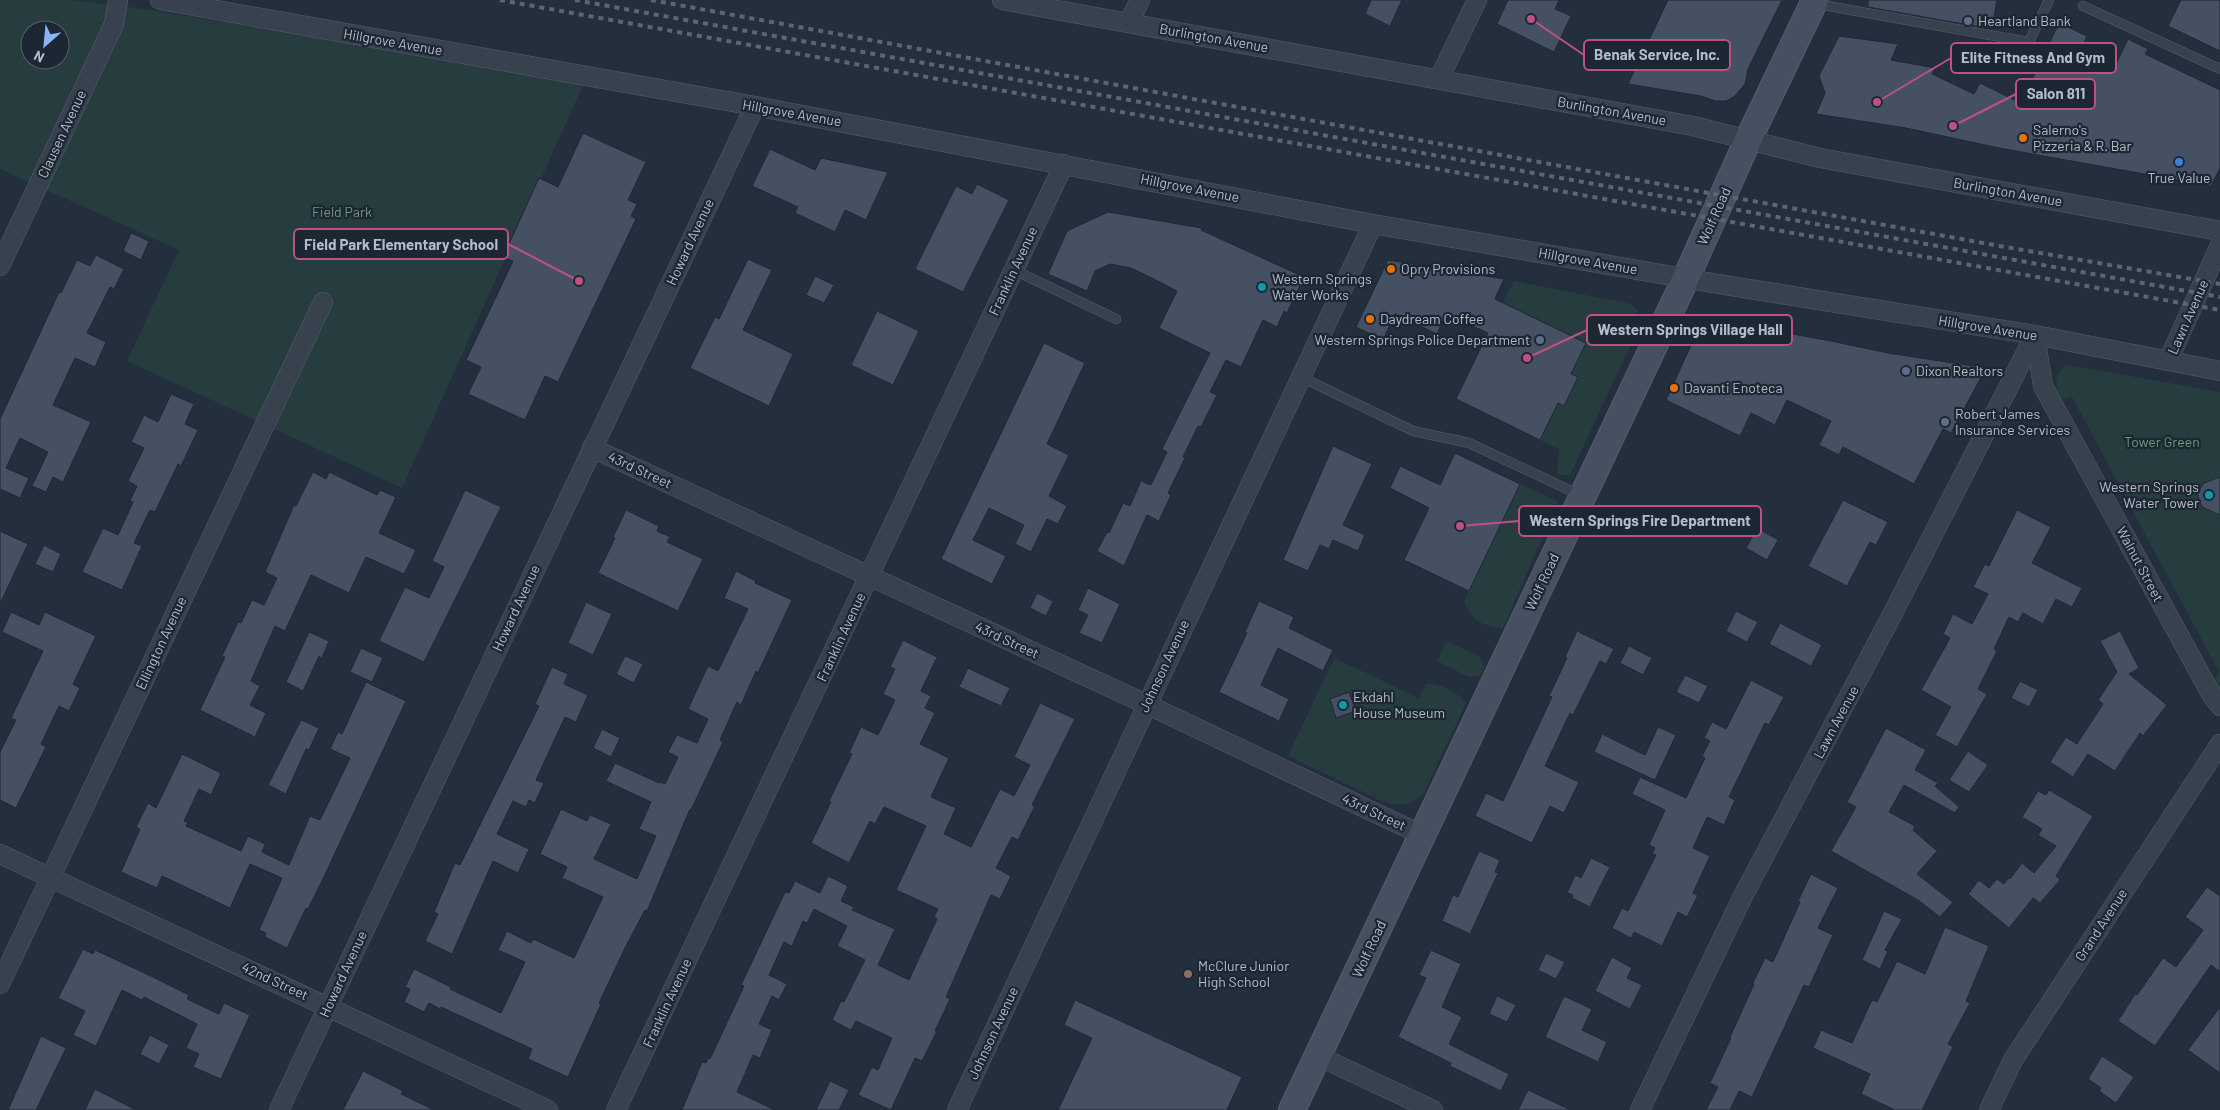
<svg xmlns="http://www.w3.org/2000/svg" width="2220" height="1110" font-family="Barlow,sans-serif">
<rect width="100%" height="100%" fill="#242f3e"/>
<path fill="#263c3f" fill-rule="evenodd" d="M0,0H71L144,9L585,81L402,488L127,361L179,250L0,169ZM30,30H60V60H30Z
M1514,281L1631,304L1638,311L1639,327L1570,475H1557L1559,449L1540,440L1558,403L1564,406L1578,377L1571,374L1586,343L1503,303Z
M2068,365L2220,392V690L2213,681L2219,672L2072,397L2063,399L2057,390L2056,376L2063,367Z
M1520,484L1558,501L1503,628C1484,627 1469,619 1464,601Z
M1446,641L1479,656L1485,666L1480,676L1469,677L1437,661Z
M1334,658L1419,698L1426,684C1440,683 1457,691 1466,703L1425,791C1413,807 1400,806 1382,801L1288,756ZM1349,692L1336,717L1330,699Z"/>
<path fill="#455162" stroke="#1f2835" d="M1371,0H1402L1390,26L1365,14Z
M1508,0H1559L1555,9L1571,16L1554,52L1497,24Z
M1668,0H1782L1748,69L1745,84L1735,96L1726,101H1715L1701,96L1628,84Z
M1868,0H1997L1992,29L1868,7Z
M2181,0H2220V51L2168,26Z
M2059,23L2087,36L2081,50L2115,66L2128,39L2148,49L2145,54L2220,90V168L2211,186L1999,148L1906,128L1816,114L1825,93L1819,76L1839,36L1898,44L1891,60L1935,68L1932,74L1974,94L1980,83L2021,103Z
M583,133L646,162L628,200L637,204L631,216L636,219L558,382L545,376L525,420L468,394L481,367L466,360L513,261L503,257L539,178L558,187Z
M770,149L815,170L821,158L888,172L866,220L845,210L835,232L795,213L798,207L752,186Z
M977,184L1009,200L963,292L915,269L956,186L972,194Z
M1108,212L1202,228L1201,230L1304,277L1287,313L1284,311L1277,327L1263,320L1241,367L1226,360L1210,392L1217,395L1201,427L1198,426L1183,457L1185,458L1168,493L1171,495L1159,521L1147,515L1124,566L1097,551L1107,532L1109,533L1123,503L1130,506L1141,481L1151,485L1167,452L1162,449L1210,353L1159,328L1177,291L1152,278L1131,268L1110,264L1095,271L1087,291L1048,274L1067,231Z
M131,233L149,241L141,260L123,251Z
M96,255L124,269L114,289L110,287L87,333L106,342L95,367L75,358L53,405L91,422L63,482L53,477L46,492L32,486L48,452L20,438L6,468L29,478L20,498L0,489V419L59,292L61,293L77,260L90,266Z
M748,259L772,270L743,330L793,354L769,406L690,368L715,317L719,319Z
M1388,260L1504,279L1495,299L1586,343L1571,374L1578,377L1564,406L1558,403L1540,440L1456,399L1488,333L1446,314L1437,334L1395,314L1383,340L1356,327Z
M815,276L834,285L824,303L806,295Z
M877,311L919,331L893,385L851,365Z
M1710,321H1719L1826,340L1888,353L1986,368L1951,433L1943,429L1914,484L1843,447L1839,455L1819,445L1831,421L1787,400L1775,425L1751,413L1740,436L1666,400L1698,330Z
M1044,343L1085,363L1047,444L1069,455L1049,496L1067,506L1058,524L1047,519L1031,552L1015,544L1024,525L989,508L973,540L1006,556L992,584L941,559Z
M171,394L194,404L185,424L198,430L181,466L178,464L155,512L150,510L134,543L142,546L122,590L82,572L103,528L118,535L133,502L130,501L137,486L128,481L144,448L131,442L144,415L158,422Z
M1333,446L1372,464L1343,525L1365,535L1358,551L1333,540L1329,549L1320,545L1308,571L1283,560Z
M1455,453L1520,484L1469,591L1404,560L1429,508L1390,488L1400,466L1440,485Z
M313,472L326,479L329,472L377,495L380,490L396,497L379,533L416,550L404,574L366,557L349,593L311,575L285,631L275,626L251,681L260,686L250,705L266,713L255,737L200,710L225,657L222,656L238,622L241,623L252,600L264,605L277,578L265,572L294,505L296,506Z
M2220,477V515L2202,507L2198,497V492L2204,483Z
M465,490L501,507L424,662L379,641L405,587L429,598L444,567L432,561Z
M1843,500L1888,522L1876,545L1870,542L1847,586L1808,566Z
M626,510L659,526L657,531L670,537L667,542L703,559L678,611L598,573L615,538L613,537Z
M2017,510L2051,527L2032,563L2082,588L2072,607L2056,599L2043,624L2023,613L2018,622L2009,617L1994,649L1997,651L1978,689L1987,694L1957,747L1935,735L1951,707L1921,690L1950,638L1943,634L1953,614L1972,624L1988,594L1973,587L1985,564L1989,566Z
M1757,528L1778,540L1767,560L1746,548Z
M0,531L28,544L0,604Z
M44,545L61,554L53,572L35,564Z
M736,571L756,581L755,583L792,600L758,673L756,671L741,705L737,702L720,740L723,742L691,810L690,809L647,911L645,910L625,948L599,1003L601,1004L568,1077L528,1059L532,1049L441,1007L440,1009L429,1003L424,1012L404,1002L410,989L405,987L414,969L451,987L450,989L501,1013L525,962L498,950L507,931L531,943L533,939L574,958L603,897L562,878L567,867L540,854L561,809L587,821L590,815L611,824L594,859L637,879L656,836L639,829L651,802L606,781L615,763L659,783L660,782L665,784L678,757L668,752L677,735L697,743L708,719L688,709L708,666L718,671L748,609L724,598Z
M1088,588L1120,604L1102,643L1079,633L1088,615L1078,610Z
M1037,593L1053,601L1046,616L1030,608Z
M1259,601L1294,617L1289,628L1333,650L1323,671L1278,648L1261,685L1289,699L1279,721L1219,692L1247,633L1245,632Z
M586,602L612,614L593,655L568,643Z
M1736,611L1758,622L1747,642L1726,631Z
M11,612L39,625L45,612L96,636L73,684L80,688L69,711L59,706L41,744L46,747L16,808L0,800V752L16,720L11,718L43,651L2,632Z
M1780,623L1822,645L1811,666L1769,644Z
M1577,631L1614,649L1606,664L1600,661L1573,715L1570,713L1545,766L1579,782L1564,813L1550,806L1532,843L1475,816L1486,793L1503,801L1552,697L1549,696L1567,658L1565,657Z
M2120,631L2139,668L2129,674L2167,705L2143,736L2140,733L2115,771L2088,754L2073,777L2050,762L2066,737L2077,744L2103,704L2098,700L2117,672L2100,641Z
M309,632L329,641L322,658L319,656L303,691L286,682Z
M903,640L937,657L921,691L931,696L925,708L935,713L920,744L949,758L931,797L956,808L944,834L971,847L1000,789L1014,796L1030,765L1014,757L1040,703L1075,719L1032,805L1035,806L1018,840L1012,837L996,868L1011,876L1000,899L991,895L946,997L950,999L935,1031H937L922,1061L915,1058L891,1110L858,1095L872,1067L878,1070L892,1038L856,1021L851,1030L832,1020L841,1001L844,1002L865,960L837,946L847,926L814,909L807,923L803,921L792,946L784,942L769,975L787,984L779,1000L772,996L759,1024L772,1030L760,1058L753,1055L737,1092L775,1110H682L702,1062L706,1063L708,1058L710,1059L744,986L741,985L785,892L789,893L795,881L820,893L828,876L848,886L841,901L854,907L852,910L895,929L878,965L909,980L937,919L934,917L938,909L896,890L926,826L884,807L875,824L870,821L849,863L811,843L831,802L829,801L852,754L849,753L861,727L878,735L895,700L883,694L895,669L890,667Z
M1629,646L1652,658L1643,675L1620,663Z
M361,648L383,658L372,682L350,672Z
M625,656L643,664L634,683L616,674Z
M552,667L568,674L564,684L588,695L576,722L565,717L536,780L544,783L535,803L529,800L526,807L513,801L497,834L529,849L518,873L493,861L452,954L425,941L438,914L434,912L455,863L460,865L539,706L535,704Z
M968,668L1010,688L1001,706L959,687Z
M1685,675L1708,686L1699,703L1676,692Z
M1751,680L1784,697L1769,725L1765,723L1729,797L1735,800L1724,825L1707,817L1693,848L1710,856L1693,893L1698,895L1687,917L1678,912L1662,946L1634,932L1631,938L1612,928L1622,908L1628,911L1656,855L1652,854L1655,848L1649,845L1665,810L1632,794L1640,777L1686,798L1705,758L1702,756L1710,741L1704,738L1712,722L1726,729Z
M2020,681L2038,690L2029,707L2011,698Z
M366,682L406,701L322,881L308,909L306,908L287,948L265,937L266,933L259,930L282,878L250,864L230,908L162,876L157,888L121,872L140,829L136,827L148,803L156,808L182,754L221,773L211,795L199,789L184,821L188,823L186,826L241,851L248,836L265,844L262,852L289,865L310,816L320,820L350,758L330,749L338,732L342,734Z
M1349,692L1356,711L1336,718L1330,699Z
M301,720L319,728L309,750L306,749L286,794L268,785Z
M1658,727L1676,735L1655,780L1594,752L1602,734L1645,755Z
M1886,728L1926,750L1915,770L1938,783L1935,786L1959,807L1955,813L1904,785L1889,812L1915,826L1913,830L1937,851L1917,874L1953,902L1940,917L1918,900L1831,851L1856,807L1847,802Z
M602,729L620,738L611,757L593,748Z
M1968,751L1988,765L1969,792L1949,780Z
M2049,790L2093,816L2056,876L2060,880L2040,903L2033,898L2009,928L1968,894L1979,880L1989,888L1997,879L2004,884L2009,878L2010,879L2022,863L2034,873L2056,846L2038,835L2042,829L2022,817L2038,791L2046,795Z
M1479,851L1500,860L1495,872L1498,873L1470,934L1442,921L1453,895L1458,897Z
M1591,858L1610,867L1590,907L1572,898L1573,895L1567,893L1575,875L1581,878Z
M1811,874L1838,888L1818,928L1833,935L1809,987L1804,985L1752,1097L1739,1091L1730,1110H1706L1718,1087L1710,1083L1731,1038L1730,1037L1754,984L1753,983L1765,958L1773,962L1800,902L1798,901Z
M2207,887L2220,896V972L2211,965L2155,1046L2118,1021L2135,994L2137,995L2163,958L2176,967L2203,930L2185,917Z
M1884,911L1902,919L1885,950L1888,951L1880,969L1862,960Z
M1945,927L1989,946L1966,1001L1970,1003L1948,1044L1953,1047L1922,1110H1895L1861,1094L1870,1074L1813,1048L1821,1030L1852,1043L1872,1000L1877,1002L1897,961L1925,974Z
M83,949L93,954L95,950L153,977L189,995L187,999L219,1014L224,1003L250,1015L221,1079L193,1067L199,1054L186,1048L197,1024L144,997L142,1000L122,990L96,1046L73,1035L85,1011L58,998Z
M1431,950L1461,964L1442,1007L1462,1017L1449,1044L1509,1074L1501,1091L1450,1066L1451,1063L1398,1037L1426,978L1419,975Z
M1546,953L1565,962L1556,979L1538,970Z
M1612,957L1632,968L1627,978L1642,985L1630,1009L1595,991Z
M1497,996L1516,1005L1507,1022L1489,1014Z
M1564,996L1592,1009L1582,1030L1607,1042L1598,1062L1545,1037Z
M1075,1000L1242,1077L1227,1110H1058L1092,1038L1064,1025Z
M2220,1007V1073L2188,1050Z
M150,1035L169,1045L159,1064L140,1054Z
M41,1036L66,1048L36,1110H8Z
M2102,1056L2134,1077L2116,1103L2099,1091L2101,1088L2088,1079Z
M363,1071L403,1091L401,1094L434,1110H343Z
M830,1081L849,1090L839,1110H816Z
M95,1089L136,1110H85Z
M1528,1090L1571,1110H1518Z"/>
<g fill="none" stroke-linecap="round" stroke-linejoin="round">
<g stroke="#565f6c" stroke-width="10">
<path id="service" d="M1817,4L2029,42L2049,0
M2083,6L2220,69
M1014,270L1116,319
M1301,377L1413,431L1469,443L1580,495"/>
</g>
<g stroke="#565f6c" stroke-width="20">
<path id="minor" d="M160,0L755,106L1373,224L1718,284L2035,335L2220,371
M1002,0L1693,126L1820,158L2220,231
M1129,22L1140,0
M1439,79L1477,0
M0,266L114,24L118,0
M2035,335L2043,386L2211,694L2220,706
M2168,361L2220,245
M592,448L1146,704L1422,835
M0,854L548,1110
M0,984L323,302
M1318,1056L1433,1110
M279,1110L755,106
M616,1110L1064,164
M957,1110L1373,224
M1640,1110L1743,896L1892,615L2035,335
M1989,1110L2013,1060L2220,744"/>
</g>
<g stroke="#565f6c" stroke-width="28">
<path id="secondary" d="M1292,1110L1686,278L1748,140L1815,0"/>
</g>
<use href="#service" stroke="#38414e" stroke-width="9"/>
<use href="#minor" stroke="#38414e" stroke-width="19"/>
<use href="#secondary" stroke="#465061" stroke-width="26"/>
<path stroke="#5a6575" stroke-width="4" stroke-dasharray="5 5" stroke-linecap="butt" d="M500,0L2220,310
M575,0L2220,297
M651,0L1994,245L2220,284"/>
</g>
<g fill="#5c6f8a" stroke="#1d2633" stroke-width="2">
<circle cx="1968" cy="21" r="5"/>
<circle cx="1540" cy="340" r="5"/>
<circle cx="1906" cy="371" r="5"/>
<circle cx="1945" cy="422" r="5"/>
</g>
<g fill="#e8710a" stroke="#1d2633" stroke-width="2">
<circle cx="2023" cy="138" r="5"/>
<circle cx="1391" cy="269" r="5"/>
<circle cx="1370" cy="319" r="5"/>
<circle cx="1674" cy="388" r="5"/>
</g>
<circle fill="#3f7fe0" stroke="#1d2633" stroke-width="2" cx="2179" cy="162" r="5"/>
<g fill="#0f9aa8" stroke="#1d2633" stroke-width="2">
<circle cx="1262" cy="287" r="5"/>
<circle cx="2209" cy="495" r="5"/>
<circle cx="1343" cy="705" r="5"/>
</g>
<circle fill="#8d6e63" stroke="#1d2633" stroke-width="2" cx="1188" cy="974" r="5"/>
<g text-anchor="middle" stroke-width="4.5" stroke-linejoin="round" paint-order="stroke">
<g font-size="14" fill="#b4bcc9" stroke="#1d2633" text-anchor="start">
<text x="1978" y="26">Heartland Bank</text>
<text x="2033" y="135">Salerno's<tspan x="2033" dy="16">Pizzeria &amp; R. Bar</tspan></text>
<text x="2179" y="183" text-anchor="middle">True Value</text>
<text x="1401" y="274">Opry Provisions</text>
<text x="1272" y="284">Western Springs<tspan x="1272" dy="16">Water Works</tspan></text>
<text x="1380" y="324">Daydream Coffee</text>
<text x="1530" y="345" text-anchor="end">Western Springs Police Department</text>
<text x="1916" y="376">Dixon Realtors</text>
<text x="1684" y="393">Davanti Enoteca</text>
<text x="1955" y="419">Robert James<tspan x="1955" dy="16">Insurance Services</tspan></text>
<text x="2199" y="492" text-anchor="end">Western Springs<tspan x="2199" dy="16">Water Tower</tspan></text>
<text x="1353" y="702">Ekdahl<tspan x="1353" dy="16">House Museum</tspan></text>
<text x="1198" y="971">McClure Junior<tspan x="1198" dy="16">High School</tspan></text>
</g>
<g font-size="14" fill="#b4bcc9" stroke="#1d2633">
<text transform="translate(1214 38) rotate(10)" y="5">Burlington Avenue</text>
<text transform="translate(393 42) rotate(10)" y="5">Hillgrove Avenue</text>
<text transform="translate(1612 111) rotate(10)" y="5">Burlington Avenue</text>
<text transform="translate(792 113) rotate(10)" y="5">Hillgrove Avenue</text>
<text transform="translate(62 134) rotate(-65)" y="5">Clausen Avenue</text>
<text transform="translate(1190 188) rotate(11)" y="5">Hillgrove Avenue</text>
<text transform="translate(2008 192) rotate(10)" y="5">Burlington Avenue</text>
<text transform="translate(1714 216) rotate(-66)" y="5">Wolf Road</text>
<text transform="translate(690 242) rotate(-65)" y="5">Howard Avenue</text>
<text transform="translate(1588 261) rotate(10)" y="5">Hillgrove Avenue</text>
<text transform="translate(1013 271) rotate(-65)" y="5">Franklin Avenue</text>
<text transform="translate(2188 317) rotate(-66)" y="5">Lawn Avenue</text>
<text transform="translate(1988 328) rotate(9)" y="5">Hillgrove Avenue</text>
<text transform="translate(640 470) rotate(25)" y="5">43rd Street</text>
<text transform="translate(2140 564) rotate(62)" y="5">Walnut Street</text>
<text transform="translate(1542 582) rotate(-65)" y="5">Wolf Road</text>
<text transform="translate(516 608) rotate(-65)" y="5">Howard Avenue</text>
<text transform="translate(841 637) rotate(-65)" y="5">Franklin Avenue</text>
<text transform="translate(1007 640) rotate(25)" y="5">43rd Street</text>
<text transform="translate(161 643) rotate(-65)" y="5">Ellington Avenue</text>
<text transform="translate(1164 666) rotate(-65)" y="5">Johnson Avenue</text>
<text transform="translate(1836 722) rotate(-62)" y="5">Lawn Avenue</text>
<text transform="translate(1374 812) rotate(25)" y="5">43rd Street</text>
<text transform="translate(2101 925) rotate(-57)" y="5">Grand Avenue</text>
<text transform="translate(1369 949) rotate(-65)" y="5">Wolf Road</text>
<text transform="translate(343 974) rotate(-65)" y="5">Howard Avenue</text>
<text transform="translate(275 981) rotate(25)" y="5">42nd Street</text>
<text transform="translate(667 1003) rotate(-65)" y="5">Franklin Avenue</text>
<text transform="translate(993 1033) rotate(-65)" y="5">Johnson Avenue</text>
</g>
<g font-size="14" fill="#6b9a76" stroke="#1d2633">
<text x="342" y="217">Field Park</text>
<text x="2162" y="447">Tower Green</text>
</g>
</g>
<path fill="none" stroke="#bd5182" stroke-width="2" d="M1531 19L1584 55M1877 102L1951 58M1953 126L2016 94M579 281L508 244M1527 358L1587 330M1460 526L1519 521"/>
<g fill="#bd5182" stroke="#1d2633" stroke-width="2">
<circle cx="1531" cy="19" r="5"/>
<circle cx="1877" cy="102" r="5"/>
<circle cx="1953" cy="126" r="5"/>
<circle cx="579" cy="281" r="5"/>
<circle cx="1527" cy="358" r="5"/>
<circle cx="1460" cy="526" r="5"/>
</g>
<g fill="#1d2633" stroke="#bd5182" stroke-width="2">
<rect x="1584" y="40" width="146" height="30" rx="5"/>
<rect x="1951" y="43" width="165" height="30" rx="5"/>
<rect x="2016" y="79" width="79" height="30" rx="5"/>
<rect x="294" y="229" width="214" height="30" rx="5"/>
<rect x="1587" y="315" width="205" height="30" rx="5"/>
<rect x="1519" y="506" width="242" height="30" rx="5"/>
</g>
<g font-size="15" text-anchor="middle" font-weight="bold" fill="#b4bcc9">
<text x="1657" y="60">Benak Service, Inc.</text>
<text x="2033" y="63">Elite Fitness And Gym</text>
<text x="2056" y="99">Salon 811</text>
<text x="401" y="250">Field Park Elementary School</text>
<text x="1690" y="335">Western Springs Village Hall</text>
<text x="1640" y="526">Western Springs Fire Department</text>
</g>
<g transform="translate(45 45) rotate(207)"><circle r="24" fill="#1d2633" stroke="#59626f"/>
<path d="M0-4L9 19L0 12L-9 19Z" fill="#8ab4f8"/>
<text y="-8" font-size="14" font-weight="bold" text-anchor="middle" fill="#b4bcc9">N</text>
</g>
</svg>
